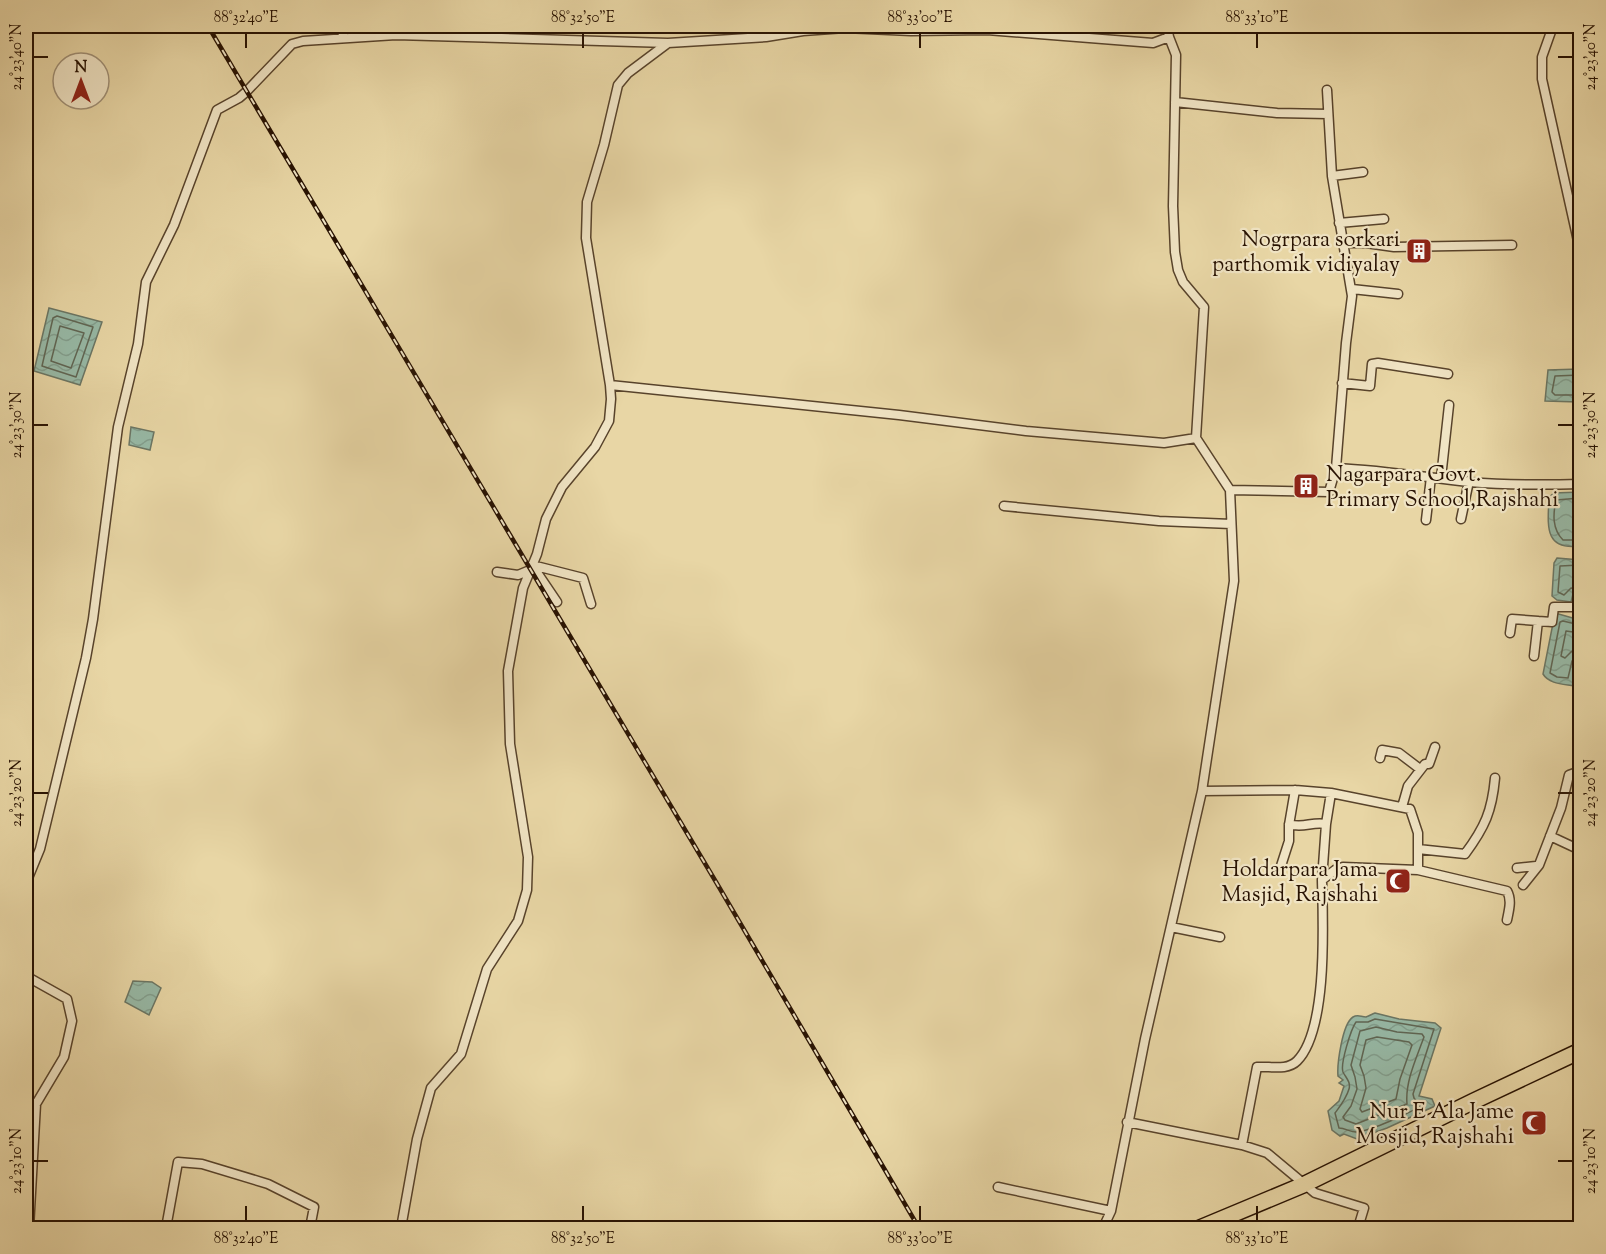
<svg xmlns="http://www.w3.org/2000/svg" width="1606" height="1254" font-family="'Sorts Mill Goudy',serif">
<defs>
<pattern id="water-waves" width="16" height="10" patternUnits="userSpaceOnUse" patternTransform="scale(1.5)"><rect width="16" height="10" fill="#97b9a6"/><path d="M0 5q4-4 8 0t8 0" fill="none" stroke="#829e8d"/></pattern>
</defs>
<rect width="100%" height="100%" fill="#e8d6a5"/>
<filter id="stains"><feTurbulence type="fractalNoise" baseFrequency=".00333" numOctaves="4"/><feColorMatrix values="0 0 0 0 .2 0 0 0 0 .09 0 0 0 0 .02 0 0 0 .5 -.17"/></filter>
<radialGradient id="worn" r=".72"><stop offset=".6" stop-color="#630" stop-opacity="0"/><stop offset="1" stop-color="#630" stop-opacity=".3"/></radialGradient>
<path fill="url(#water-waves)" stroke="#6b7664" stroke-width="1.5" d="M49,308L102,322L80,385L34,371Z
M1579,369L1578,402L1545,401L1548,370Z
M131,427L154,432L150,450L129,445Z
M1580,492V546C1543,551 1548,524 1549,497L1554,493Z
M1557,558L1580,560V595L1573,594L1571,602L1557,600L1552,596L1554,563Z
M1555,613L1580,620V647L1574,686C1563,684 1549,684 1543,674Z
M133,981L152,982L161,988L149,1015L125,1002Z
M1375,1013L1399,1019L1435,1023L1441,1028L1419,1096L1432,1099L1435,1106L1387,1128L1357,1139L1344,1134L1340,1136L1332,1130L1328,1111L1339,1101L1344,1086L1339,1083L1343,1080L1338,1076C1337,1065 1342,1024 1353,1017C1358,1014 1361,1017 1366,1017C1369,1016 1372,1014 1375,1013Z"/>
<g fill="none" stroke-linecap="round" stroke-linejoin="round">
<path stroke="#606654" stroke-width="1.5" d="M57,316L93,327L76,377L42,366L53,318Z
M60,326L84,333L71,368L51,361Z
M1580,375L1555,376L1552,392L1555,395H1580
M1580,498L1556,500C1553,514 1552,529 1563,540H1580
M1580,565L1560,566L1558,592L1564,595L1571,588L1580,589
M1580,625L1563,621L1560,622L1550,673L1557,677L1568,678L1572,661L1580,657
M1580,633L1566,631L1561,656L1565,658L1572,651L1580,650
M1375,1019L1434,1029L1413,1094L1414,1098L1420,1106C1409,1114 1371,1130 1358,1132C1351,1133 1346,1128 1339,1128L1335,1113C1341,1105 1346,1099 1349,1089C1351,1082 1346,1078 1343,1072C1340,1064 1351,1029 1356,1022H1368Z
M1376,1027L1397,1032L1422,1034L1424,1037C1416,1059 1405,1082 1407,1104L1356,1124L1345,1120L1343,1117L1351,1106L1357,1089L1355,1077L1351,1065L1360,1031Z
M1377,1037L1409,1042L1412,1045L1400,1079L1396,1099L1362,1112L1360,1109L1366,1088L1364,1076L1360,1065L1366,1040Z"/>
<g stroke="#58432b" stroke-width="11">
<path id="street" d="M342,26L343,38
M1167,26L1169,37
M1553,26L1542,57V79L1580,250
M1327,90L1332,176L1352,296L1346,343L1336,468
M1175,102L1277,113L1328,114
M1332,176L1363,172
M1339,223L1384,219
M1343,243H1366L1394,247L1512,245
M1352,289L1398,294
M1342,383L1370,386L1372,364L1378,363L1448,374
M610,385L586,238L587,202L604,145L618,85L628,73L668,43L766,37L803,31L845,28L911,31L987,30L1153,43L1169,37L1176,55L1173,206L1175,252L1178,270L1183,282L1204,307L1196,438L1230,490L1234,581L1202,791L1145,1039L1111,1211L1103,1228
M1441,478L1449,405
M1230,490L1329,492L1336,468C1380,470 1425,477 1469,482C1506,485 1544,485 1580,484
M1004,506L1159,521L1231,524
M1461,519L1469,481
M1426,520L1431,477
M532,565L583,578L591,604
M532,565L557,602
M497,572L518,575L530,570
M1510,633L1512,619L1552,622L1554,607H1580
M1534,656L1538,621
M1380,758L1382,750L1399,753L1420,769
M1202,791L1295,790L1331,793L1410,809L1418,833V870L1343,867L1335,870L1322,880C1323,923 1328,1030 1297,1061C1287,1071 1270,1066 1257,1067L1242,1145
M1402,807L1408,786L1425,764H1429L1435,747
M1289,824C1303,829 1312,821 1326,824
M1550,836L1580,850
M1418,849L1465,854C1485,827 1492,811 1495,778
M1517,868L1536,866
M1280,869L1289,841V825L1295,790
M1418,870L1507,891C1512,900 1509,910 1507,920
M1322,880L1326,824L1331,793
M26,883L40,849L86,658L93,619L118,427L138,344L146,282L174,225L217,110L239,98L246,92L292,44L303,41L396,35L668,43
M1523,885L1539,865L1561,808L1569,775L1580,771
M1171,927L1220,937
M26,976L67,999L72,1021L64,1057L36,1104
M26,1101L36,1104L29,1228
M1127,1122L1242,1145L1267,1153L1315,1193L1364,1208L1358,1228
M998,1187L1111,1211
M166,1228L178,1162L202,1164L268,1184L314,1207L310,1228
M401,1228L417,1139L431,1088L461,1054L487,969L518,921L527,890L528,857L510,744L508,671L523,588L537,554L546,519L562,487L595,447L609,421L611,399L610,385L899,415L1026,431L1164,443L1196,438"/>
</g>
<g stroke="#281202" stroke-width="18">
<path id="highway" d="M1200,1228L1303,1185L1474,1101L1580,1051"/>
</g>
<use href="#street" stroke="#f0e4c4" stroke-width="8"/>
<use href="#highway" stroke="#e8d6a5" stroke-width="15"/>
<g stroke="#281202" stroke-width="4.5">
<path id="rail" d="M208,26L716,882L919,1228"/>
</g>
<use href="#rail" stroke="#f0e4c4" stroke-width="2" stroke-dasharray="7" stroke-linecap="butt"/>
</g>
<path fill="none" stroke="#281202" stroke-width="2" d="M246,33V48M583,33V48M920,33V48M1257,33V48M33,57H48M1558,57H1573M33,425H48M1558,425H1573M33,793H48M1558,793H1573M33,1161H48M1558,1161H1573M246,1206V1221M583,1206V1221M920,1206V1221M1257,1206V1221"/>
<defs>
<g id="building-square" transform="scale(1.35)"><rect x="-9" y="-9" width="18" height="18" rx="4" fill="#8f2418" stroke="#f0e4c4"/><path d="M-4-6H4V6H1V3H-1V6H-4ZM-2.5-4.3h1.7v1.8h-1.7ZM.8-4.3h1.7v1.8H.8ZM-2.5-1h1.7V.8h-1.7ZM.8-1h1.7V.8H.8Z" fill="#fff"/></g>
<g id="mosque-square" transform="scale(1.35)"><rect x="-9" y="-9" width="18" height="18" rx="4" fill="#8f2418" stroke="#f0e4c4"/><path d="M3.5-4.9A6 6 0 1 0 3.5 4.9A5 5 0 1 1 3.5-4.9Z" fill="#fff"/></g>
</defs>
<g fill-rule="evenodd">
<use href="#building-square" x="1419" y="251"/>
<use href="#building-square" x="1306" y="486"/>
<use href="#mosque-square" x="1398" y="881"/>
<use href="#mosque-square" x="1534" y="1123"/>
</g>
<g text-anchor="middle" stroke-width="4.5" stroke-linejoin="round" paint-order="stroke">
<g font-size="22" fill="#281202" stroke="#f0e4c4" text-anchor="end">
<text x="1400" y="246">Nogrpara sorkari<tspan x="1400" dy="25">parthomik vidiyalay</tspan></text>
<text x="1326" y="481" text-anchor="start">Nagarpara Govt.<tspan x="1326" dy="25">Primary School,Rajshahi</tspan></text>
<text x="1378" y="876">Holdarpara Jama<tspan x="1378" dy="25">Masjid, Rajshahi</tspan></text>
<text x="1514" y="1118">Nur E Ala Jame<tspan x="1514" dy="25">Mosjid, Rajshahi</tspan></text>
</g>
</g>
<rect width="1606" height="1254" fill="none" stroke="#e8d6a5" stroke-width="66"/>
<g transform="translate(81 81)"><circle r="28" fill="#f0e4c4" stroke="#a09076" stroke-width="1.5"/>
<path d="M0-4.5L10 22L0 15L-10 22Z" fill="#8f2418"/>
<text y="-9" font-size="16" font-weight="bold" text-anchor="middle" fill="#281202">N</text>
</g>
<rect x="33" y="33" width="1540" height="1188" fill="none" stroke="#281202" stroke-width="2"/>
<g font-size="15" text-anchor="middle" fill="#281202">
<text x="246" y="22">88°32'40"E</text>
<text x="583" y="22">88°32'50"E</text>
<text x="920" y="22">88°33'00"E</text>
<text x="1257" y="22">88°33'10"E</text>
<text transform="translate(16 57) rotate(-90)" y="5">24°23'40"N</text>
<text transform="translate(1590 57) rotate(-90)" y="5">24°23'40"N</text>
<text transform="translate(16 425) rotate(-90)" y="5">24°23'30"N</text>
<text transform="translate(1590 425) rotate(-90)" y="5">24°23'30"N</text>
<text transform="translate(16 793) rotate(-90)" y="5">24°23'20"N</text>
<text transform="translate(1590 793) rotate(-90)" y="5">24°23'20"N</text>
<text transform="translate(16 1161) rotate(-90)" y="5">24°23'10"N</text>
<text transform="translate(1590 1161) rotate(-90)" y="5">24°23'10"N</text>
<text x="246" y="1243">88°32'40"E</text>
<text x="583" y="1243">88°32'50"E</text>
<text x="920" y="1243">88°33'00"E</text>
<text x="1257" y="1243">88°33'10"E</text>
</g>
<rect width="100%" height="100%" filter="url(#stains)"/>
<rect width="100%" height="100%" fill="url(#worn)"/>
</svg>
